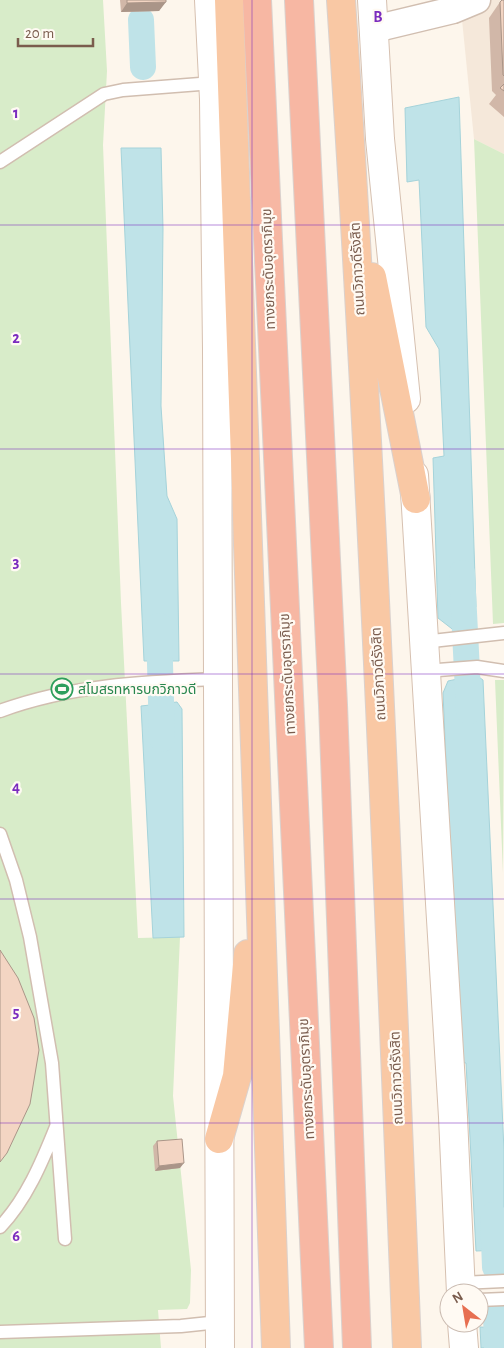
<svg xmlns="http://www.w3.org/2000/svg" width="504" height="1348" font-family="'Alegreya Sans','Noto Sans Thai',sans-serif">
<rect width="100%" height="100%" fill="#fdf6ec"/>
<path fill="#f5e8da" d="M460,0H504V154L474,139Z"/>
<path fill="#d8ecc9" d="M0,0H103L107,71L103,145L121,603L138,938L180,937L173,1096L191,1270L190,1303L187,1309L158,1310L161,1348H0Z
M474,139L504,154V623L493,624Z
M495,680H504L503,873Z"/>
<path fill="#bfe3e8" stroke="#a5d3da" d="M459,97L476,607L460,608L456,632L438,618L433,458L444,456L439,349L426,327L419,180L407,182L405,108Z
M121,148H161L163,229L161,406L167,496L177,519L179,661H144Z
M476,675L483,680L504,1151V1250L476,1251L466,1063L459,1062L443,693L448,681Z
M177,702L182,709L184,937L153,938L141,706Z
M480,1327L504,1328V1348H481Z"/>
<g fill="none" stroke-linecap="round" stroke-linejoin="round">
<path stroke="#bfe3e8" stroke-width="26" d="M141,20L143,67
M462,573L469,711
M159,626L162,739
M493,1215L495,1267
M496,1314L497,1348"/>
<g stroke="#d1beb0" stroke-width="15">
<path id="service" d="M0,162L104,94L123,90L213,83
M423,642L504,633
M425,671L477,667L504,671
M0,711C71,685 142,682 216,679
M0,834L16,880L30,937L52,1063L65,1239
M0,1227C26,1200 42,1162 56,1127
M461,1283L504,1281
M479,1300L504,1299
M0,1332L181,1326L219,1322"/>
</g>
<g stroke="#d1beb0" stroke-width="29">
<path id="minor" d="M374,29L453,10L477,0"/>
</g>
<g stroke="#d6c0b0" stroke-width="30">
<path id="secondary" d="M209,0L214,99L217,349L220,1348
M372,0L380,139L406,399
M414,475L453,1117L461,1293
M462,1323L464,1348"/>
</g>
<g stroke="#dad1cd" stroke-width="30">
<path id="trunk" d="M229,0L276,1348
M341,0C371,449 389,899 407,1348
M372,277L416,499
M219,1139L237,1076L248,954"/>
</g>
<g stroke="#dad1cd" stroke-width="30">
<path id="motorway" d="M257,0L319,1348
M299,0L333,705L357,1348"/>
</g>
<use href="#service" stroke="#fff" stroke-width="12"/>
<use href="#minor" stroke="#fff" stroke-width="26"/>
<use href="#secondary" stroke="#fff" stroke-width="28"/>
<use href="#trunk" stroke="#f9c8a4" stroke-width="28"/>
<use href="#motorway" stroke="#f7b7a3" stroke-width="28"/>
</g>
<path fill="#d1b7a8" d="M120,0H166L159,11L121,12Z
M504,0V117L489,104L496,95L492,91L489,18L500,2Z
M157,1141L180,1168L155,1171L153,1146Z"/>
<path fill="#aa9588" d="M166,2L159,11L121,12L127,3Z
M184,1163L180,1168L155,1171L159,1166Z"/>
<path fill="#f3d5c3" stroke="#aa9588" d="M127,0H166V2L127,3Z
M502,0H504V76L503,75L500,2Z
M504,84V91L500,88Z
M0,950L18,978L34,1018L39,1050L30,1104L7,1153L0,1162Z
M182,1139L184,1163L159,1166L157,1141Z"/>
<path fill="none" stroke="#7b2cbf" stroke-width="1" stroke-opacity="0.55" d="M252,0V1348M0,225H504M0,449H504M0,674H504M0,899H504M0,1123H504"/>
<defs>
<g id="stadium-ring" transform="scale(1.125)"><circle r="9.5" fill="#fffaf3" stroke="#2e9e5b" stroke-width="1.5"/><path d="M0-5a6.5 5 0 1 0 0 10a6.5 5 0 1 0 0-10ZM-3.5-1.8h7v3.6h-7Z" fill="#2e9e5b"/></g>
</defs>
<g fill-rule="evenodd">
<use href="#stadium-ring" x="62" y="689"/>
</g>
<g text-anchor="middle" stroke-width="4.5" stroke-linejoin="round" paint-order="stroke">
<g font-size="14" fill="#7a5c4d" stroke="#fffaf3">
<text transform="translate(268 269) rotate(-92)" y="5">ทางยกระดับอุตราภิมุข</text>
<text transform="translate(357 269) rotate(-93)" y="5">ถนนวิภาวดีรังสิต</text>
<text transform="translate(287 674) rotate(-93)" y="5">ทางยกระดับอุตราภิมุข</text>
<text transform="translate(378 674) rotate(-93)" y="5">ถนนวิภาวดีรังสิต</text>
<text transform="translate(396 1078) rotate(-92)" y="5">ถนนวิภาวดีรังสิต</text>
<text transform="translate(306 1079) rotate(-93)" y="5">ทางยกระดับอุตราภิมุข</text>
</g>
<g font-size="14" fill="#27864d" stroke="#fffaf3" text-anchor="start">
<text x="78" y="694">สโมสรทหารบกวิภาวดี</text>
</g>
</g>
<g font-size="16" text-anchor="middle" font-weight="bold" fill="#7b2cbf" stroke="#fffaf3" stroke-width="4.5" stroke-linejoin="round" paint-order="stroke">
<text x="378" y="22">B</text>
<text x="16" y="118">1</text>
<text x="16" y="343">2</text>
<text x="16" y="567">3</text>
<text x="16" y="792">4</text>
<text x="16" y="1017">5</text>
<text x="16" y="1241">6</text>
</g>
<g transform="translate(464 1308) rotate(329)"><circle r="24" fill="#fffaf3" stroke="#cabbb1"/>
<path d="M0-4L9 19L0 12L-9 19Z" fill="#e76f51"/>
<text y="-8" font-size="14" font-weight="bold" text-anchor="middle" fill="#7a5c4d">N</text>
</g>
<path d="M18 38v8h75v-8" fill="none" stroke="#7a5c4d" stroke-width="2.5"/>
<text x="25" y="38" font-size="15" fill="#7a5c4d" stroke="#fffaf3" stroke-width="4" paint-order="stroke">20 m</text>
</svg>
